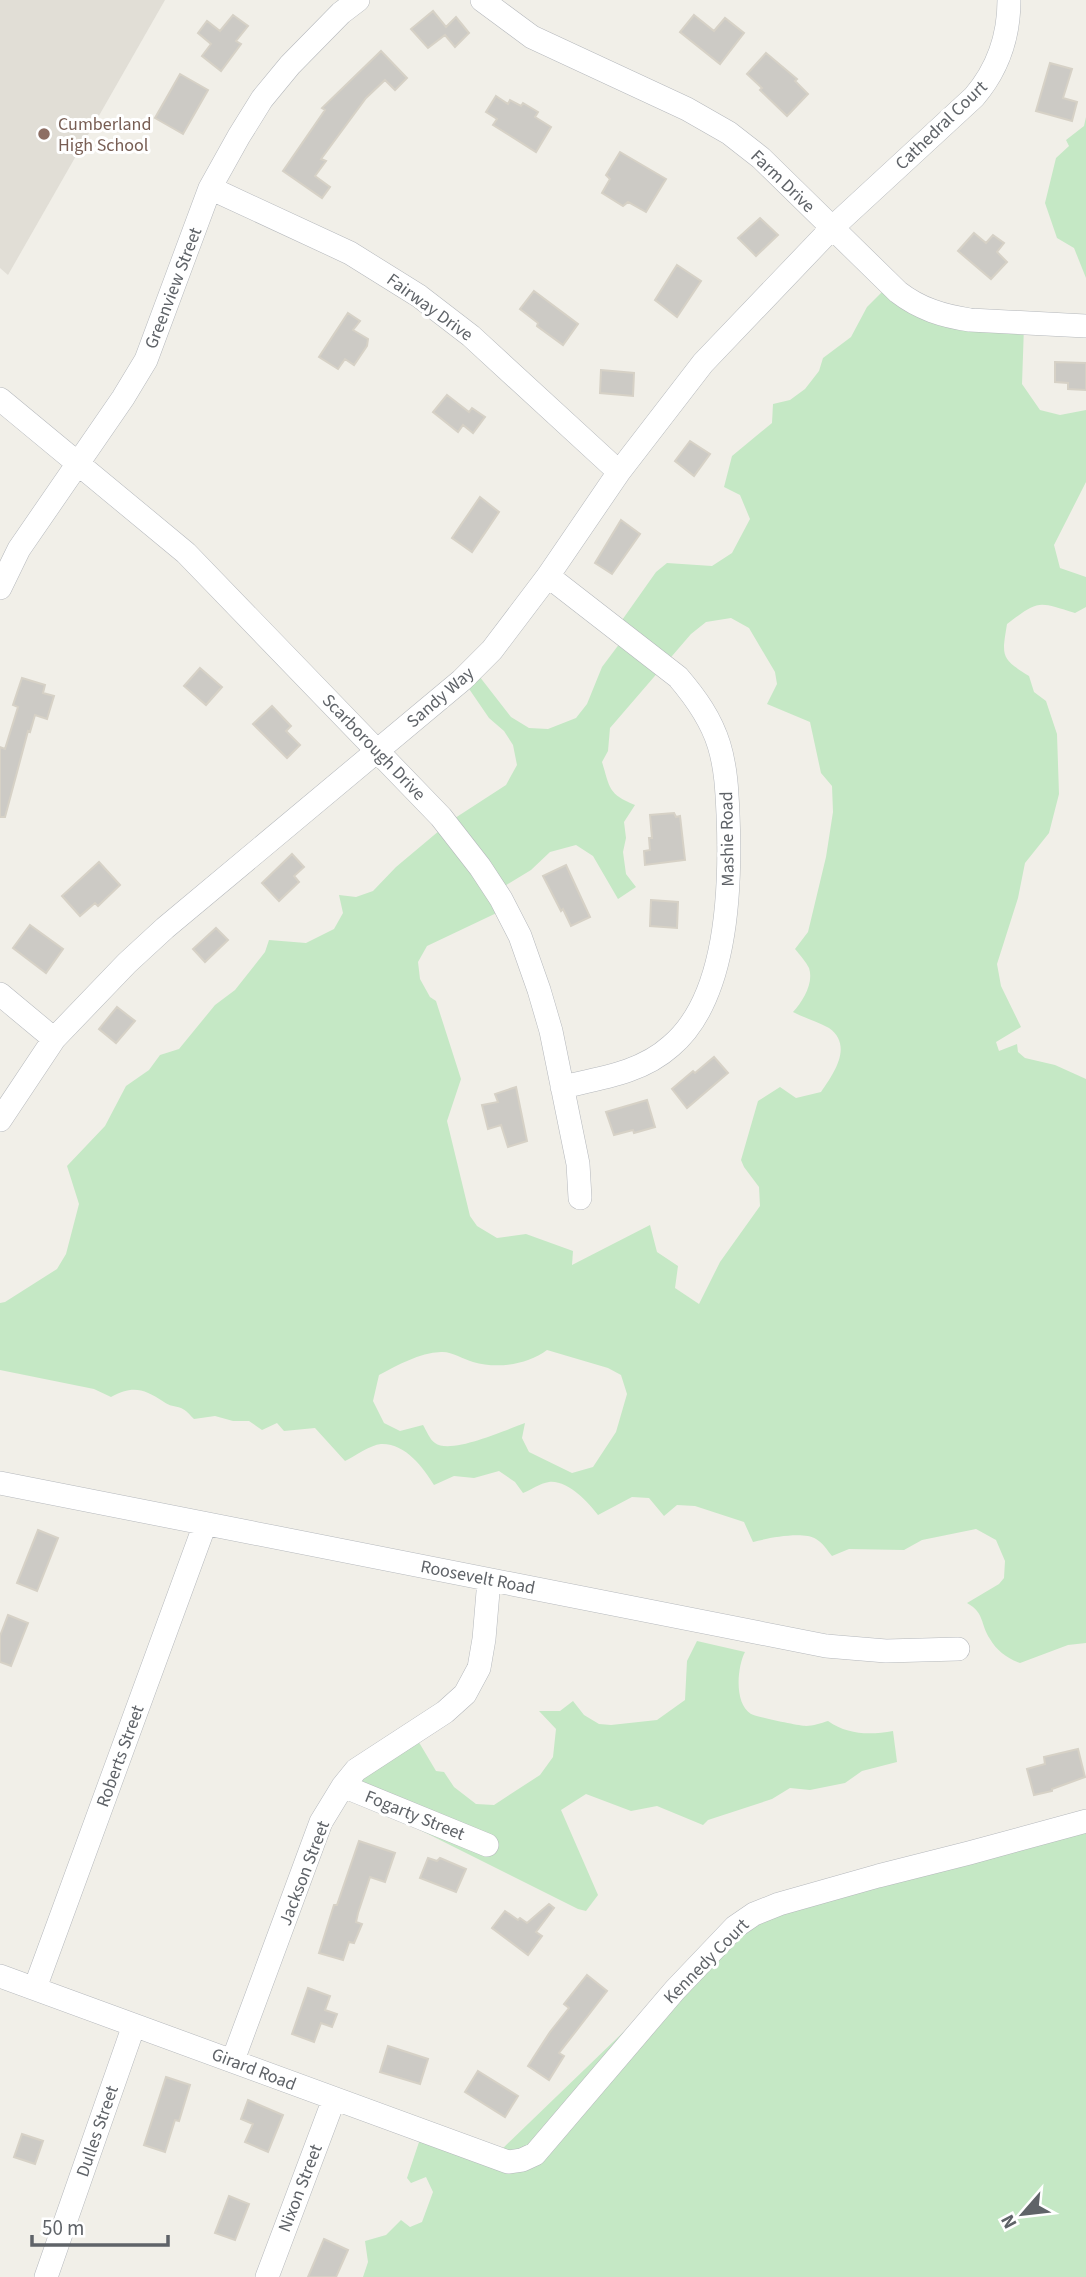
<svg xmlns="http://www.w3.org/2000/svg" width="1086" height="2277" font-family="'Source Sans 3',sans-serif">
<rect width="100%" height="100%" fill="#f1efe8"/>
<path fill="#e1ded6" d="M0,0H165L8,275L0,268Z"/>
<path fill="#c5e8c5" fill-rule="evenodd" d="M1086,117V278L1074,248L1057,238L1045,203L1056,158L1069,146L1066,140L1084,126Z
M892,282L924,304L1024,326L1022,384L1040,410L1060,415L1086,410V482L1054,545L1060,568L1086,577V607L1075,613C1037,601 1039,600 1007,624C1002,656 1000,658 1029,676L1034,692L1046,701L1057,734L1059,794L1049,833L1025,863L1018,898L997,964L1001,986L1021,1027L996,1042L999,1051L1017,1044L1018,1052L1025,1058L1055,1065L1086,1079V1643L1068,1645L1020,1663C1008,1659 996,1650 990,1639C980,1624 985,1613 967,1603L999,1584L1004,1578L1005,1561L996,1540L976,1529L922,1540L904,1550L849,1549L832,1556C827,1550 823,1543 816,1539C803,1531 768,1538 753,1542L744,1522L695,1506L677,1505L664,1516L649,1498L632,1497L598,1515C588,1502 568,1480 549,1482C540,1483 531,1490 523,1493L515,1482L499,1471L474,1478L454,1476L434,1485C423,1467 405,1443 381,1444C370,1445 355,1456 345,1461L315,1428L284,1431L277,1423L262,1430L249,1421H233L215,1416L194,1419C190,1415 186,1410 181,1408C175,1406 169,1406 164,1402C144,1389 133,1385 111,1397L94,1389L0,1370V1303L5,1302L57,1269L66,1254L79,1204L67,1166L105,1126L126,1086L149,1070L160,1055L179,1049L215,1005L235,990L265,952L269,940L306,943L334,929L343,913L339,895L356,897L373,891L396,867L452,820L506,785L517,765L513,745L504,731L489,718L465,683L476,672L511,717L529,728L548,729L576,718L587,704L602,667L626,635L620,623L656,572L667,563L712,566L732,553L750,519L740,495L724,487L732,456L772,423L773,404L790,400L805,389L819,371L823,358L851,337L867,307ZM731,618L749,628L775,672L777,684L767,704L810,722L821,773L832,786L833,812L826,857L808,932L795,949C800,955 806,962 809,968C814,983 803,1001 793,1012C805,1018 818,1022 829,1028C854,1046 833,1074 821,1092L796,1098L780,1087L758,1101L741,1160L744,1167L759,1187L760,1206L720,1262L699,1304L675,1288L678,1266L657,1252L650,1225L572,1265L573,1251L526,1234L497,1238L477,1226L470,1216L447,1121L461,1079L436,1001L430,997L420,979L418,962L427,946L505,909L498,890L531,870L550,852L576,845L593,856L618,899L636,887L626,874L623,852L626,838L624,822L635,805C608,794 610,788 602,762L608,751L610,728L691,634L706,622ZM547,1350L608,1368L621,1375L627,1394L616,1432L593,1467L572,1473L529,1452L522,1438L525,1423C507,1429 451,1455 435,1443C430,1440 426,1430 423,1425L400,1431L384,1423L373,1401L379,1375C398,1365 419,1353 441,1352C451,1351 463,1359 473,1362C497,1369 527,1365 547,1350Z
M697,1641L745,1652C737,1667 734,1704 751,1714C757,1717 799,1726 806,1726C813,1726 821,1723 828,1721C848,1735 870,1735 893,1731L897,1762L862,1771L845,1783L810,1790L790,1788L772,1799L708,1820L703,1825L657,1806L631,1811L586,1794L561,1810L598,1895L586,1911L578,1909L344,1792L417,1739L436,1771L444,1772L454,1787L476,1804L494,1805L540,1775L553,1757L556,1729L539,1711H560L573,1701L584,1715L599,1724L611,1725L657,1720L685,1700L687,1661Z
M1086,1827V2277H363L368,2262L365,2241L386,2235L401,2220L410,2227L422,2222L433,2192L426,2177L411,2183L407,2178L424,2127L500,2151L641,2015L766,1916Z"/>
<path fill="#cccac5" stroke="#d6d1c6" stroke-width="2" d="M433,11L446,27L456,17L469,33L455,47L445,35L428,48L411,29Z
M233,15L248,26L236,41L241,44L221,71L202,56L211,44L198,33L207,21L220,31Z
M694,15L714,31L725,18L744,33L720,64L680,32Z
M381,51L407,78L395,90L385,80L366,98L321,159L326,161L315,176L330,187L322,198L283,171L325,110L322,108Z
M766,53L797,79L795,81L808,94L787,116L760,90L762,88L747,74Z
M1050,63L1072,69L1063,98L1077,102L1072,121L1036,111Z
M180,74L208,90L183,134L155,118Z
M496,96L508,104L510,100L521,106L523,103L538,112L535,117L551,127L536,152L493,125L497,119L486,112Z
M620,152L666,179L646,212L628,202L623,206L602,193L610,179L606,175Z
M760,218L778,235L756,256L738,238Z
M974,233L986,243L993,235L1004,243L997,252L1007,262L991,279L958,251Z
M677,265L701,281L677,317L655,300Z
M534,291L578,324L563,345L537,326L538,323L520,309Z
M348,313L360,321L353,330L368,339L367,346L354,365L345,359L338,369L319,357Z
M1055,362L1086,363V390L1068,389V383L1055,382Z
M601,370L634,373L633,396L600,393Z
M447,395L469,412L472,408L485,417L473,433L463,425L458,432L433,412Z
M690,441L710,454L694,476L675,461Z
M480,497L499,512L472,552L452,538Z
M621,520L640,534L612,574L595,563Z
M200,668L222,687L206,705L184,686Z
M22,678L45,685L43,693L54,696L47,719L35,715L30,732L28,731L5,817H0V747L5,749L18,707L13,705Z
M272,706L291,726L286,731L300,745L287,758L253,724Z
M674,813L676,817L680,816L685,860L645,865L644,851L650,850L649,838H652L650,815Z
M292,854L304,867L294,876L299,882L279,901L262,883Z
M99,862L120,885L98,906L95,903L80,916L62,896Z
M566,865L590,917L571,926L563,909L561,911L543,876Z
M651,900L678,902L677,928L650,926Z
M30,925L63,949L46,973L13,948Z
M216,928L228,940L205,962L193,949Z
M117,1007L135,1021L116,1043L99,1029Z
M714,1057L728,1073L687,1108L672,1089L693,1071L695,1073Z
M516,1087L527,1141L508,1147L501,1125L488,1129L482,1105L498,1102L495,1094Z
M647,1100L655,1127L634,1133L633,1130L614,1135L606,1112Z
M38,1530L58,1538L37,1591L17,1583Z
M8,1615L28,1623L11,1666L0,1662V1636Z
M1078,1749L1085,1777L1052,1789V1791L1034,1795L1027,1769L1045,1764L1044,1757Z
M359,1841L395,1853L385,1882L370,1877L358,1913L356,1922L362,1924L354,1943L349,1942L343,1960L319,1953L334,1905H337Z
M428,1858L437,1861L440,1858L466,1869L456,1892L420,1878Z
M549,1904L554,1908L536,1932L542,1936L528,1955L492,1928L505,1911L518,1920L520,1918L527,1923Z
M587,1975L607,1991L559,2053L564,2056L549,2080L528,2066L550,2032L569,2008L564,2004Z
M308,1988L330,1996L325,2010L337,2014L332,2027L321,2023L314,2042L292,2034Z
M388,2046L428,2059L420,2084L380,2072Z
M478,2071L518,2096L505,2117L465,2092Z
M166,2077L190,2085L179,2121L175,2120L165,2152L144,2145Z
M248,2100L283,2115L268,2152L245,2142L253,2124L241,2119Z
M22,2134L43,2141L35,2164L14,2157Z
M229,2196L249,2204L235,2240L215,2233Z
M324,2239L348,2250L336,2277H308Z"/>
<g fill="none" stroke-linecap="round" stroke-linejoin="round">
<g stroke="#b5b8bc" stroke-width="24">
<path id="minor" d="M482,0L532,37L687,109L729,133L761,158L898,292C920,309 943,316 970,320L1086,326
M210,188L350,253L419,296L471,336L619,472
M0,399L186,553L441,817L480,867L501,899L520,936L539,990L551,1031L578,1164L580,1198
M548,576L678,677C696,698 711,719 719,745C726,768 727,791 728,814C731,884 729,997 671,1046C641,1073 601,1078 562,1087
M0,588L19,549L123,398L146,360L210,188L239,136L262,99L290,65L341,13L358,0
M0,994L54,1039
M0,1120L54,1039L127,963L165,928L462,680L492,650L548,576L619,472L703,363L832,228L974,97C998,69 1009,37 1009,0
M0,1483L826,1646L886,1651L958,1649
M343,1786L487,1845
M0,1976L508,2162L522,2160L535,2154L675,1990L735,1927L754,1914L779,1904L878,1876L969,1853L1086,1821
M35,1988L205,1524
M233,2060L321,1822L343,1786L356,1770L445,1712L465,1694L479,1668L484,1639L489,1580
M46,2277L134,2025
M267,2277L334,2099"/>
</g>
<use href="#minor" stroke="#fff" stroke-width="23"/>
</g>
<circle fill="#8d6e63" stroke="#fff" stroke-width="2.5" cx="44" cy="134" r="7"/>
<g text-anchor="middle" stroke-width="6" stroke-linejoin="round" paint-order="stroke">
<g font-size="18" fill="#785e54" stroke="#fff" text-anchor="start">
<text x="58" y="130">Cumberland<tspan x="58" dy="21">High School</tspan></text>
</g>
<g font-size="18" fill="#5f6368" stroke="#fff">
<text transform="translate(941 125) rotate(-44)" y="6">Cathedral Court</text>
<text transform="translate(783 181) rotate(44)" y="6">Farm Drive</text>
<text transform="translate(173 288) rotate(-69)" y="6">Greenview Street</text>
<text transform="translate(430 307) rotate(36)" y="6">Fairway Drive</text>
<text transform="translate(440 697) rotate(-41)" y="6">Sandy Way</text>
<text transform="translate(374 747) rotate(46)" y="6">Scarborough Drive</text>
<text transform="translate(727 839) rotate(-91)" y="6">Mashie Road</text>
<text transform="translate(478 1577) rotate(11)" y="6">Roosevelt Road</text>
<text transform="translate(120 1756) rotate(-70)" y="6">Roberts Street</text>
<text transform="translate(415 1815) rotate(22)" y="6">Fogarty Street</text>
<text transform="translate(304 1873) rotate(-69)" y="6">Jackson Street</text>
<text transform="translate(706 1961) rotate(-45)" y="6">Kennedy Court</text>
<text transform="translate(254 2069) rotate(21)" y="6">Girard Road</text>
<text transform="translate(97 2131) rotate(-71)" y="6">Dulles Street</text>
<text transform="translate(300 2188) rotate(-69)" y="6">Nixon Street</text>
</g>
</g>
<g transform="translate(1023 2214) rotate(242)" stroke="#ffffff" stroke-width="5" paint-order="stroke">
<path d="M0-5L12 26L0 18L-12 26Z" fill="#5f6368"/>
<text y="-10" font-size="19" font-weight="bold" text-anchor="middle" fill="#5f6368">N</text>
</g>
<path d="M32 2235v10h136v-10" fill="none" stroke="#5f6368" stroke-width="3.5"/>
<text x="42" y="2235" font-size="21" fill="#5f6368" stroke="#ffffff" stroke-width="5" paint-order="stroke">50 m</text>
</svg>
